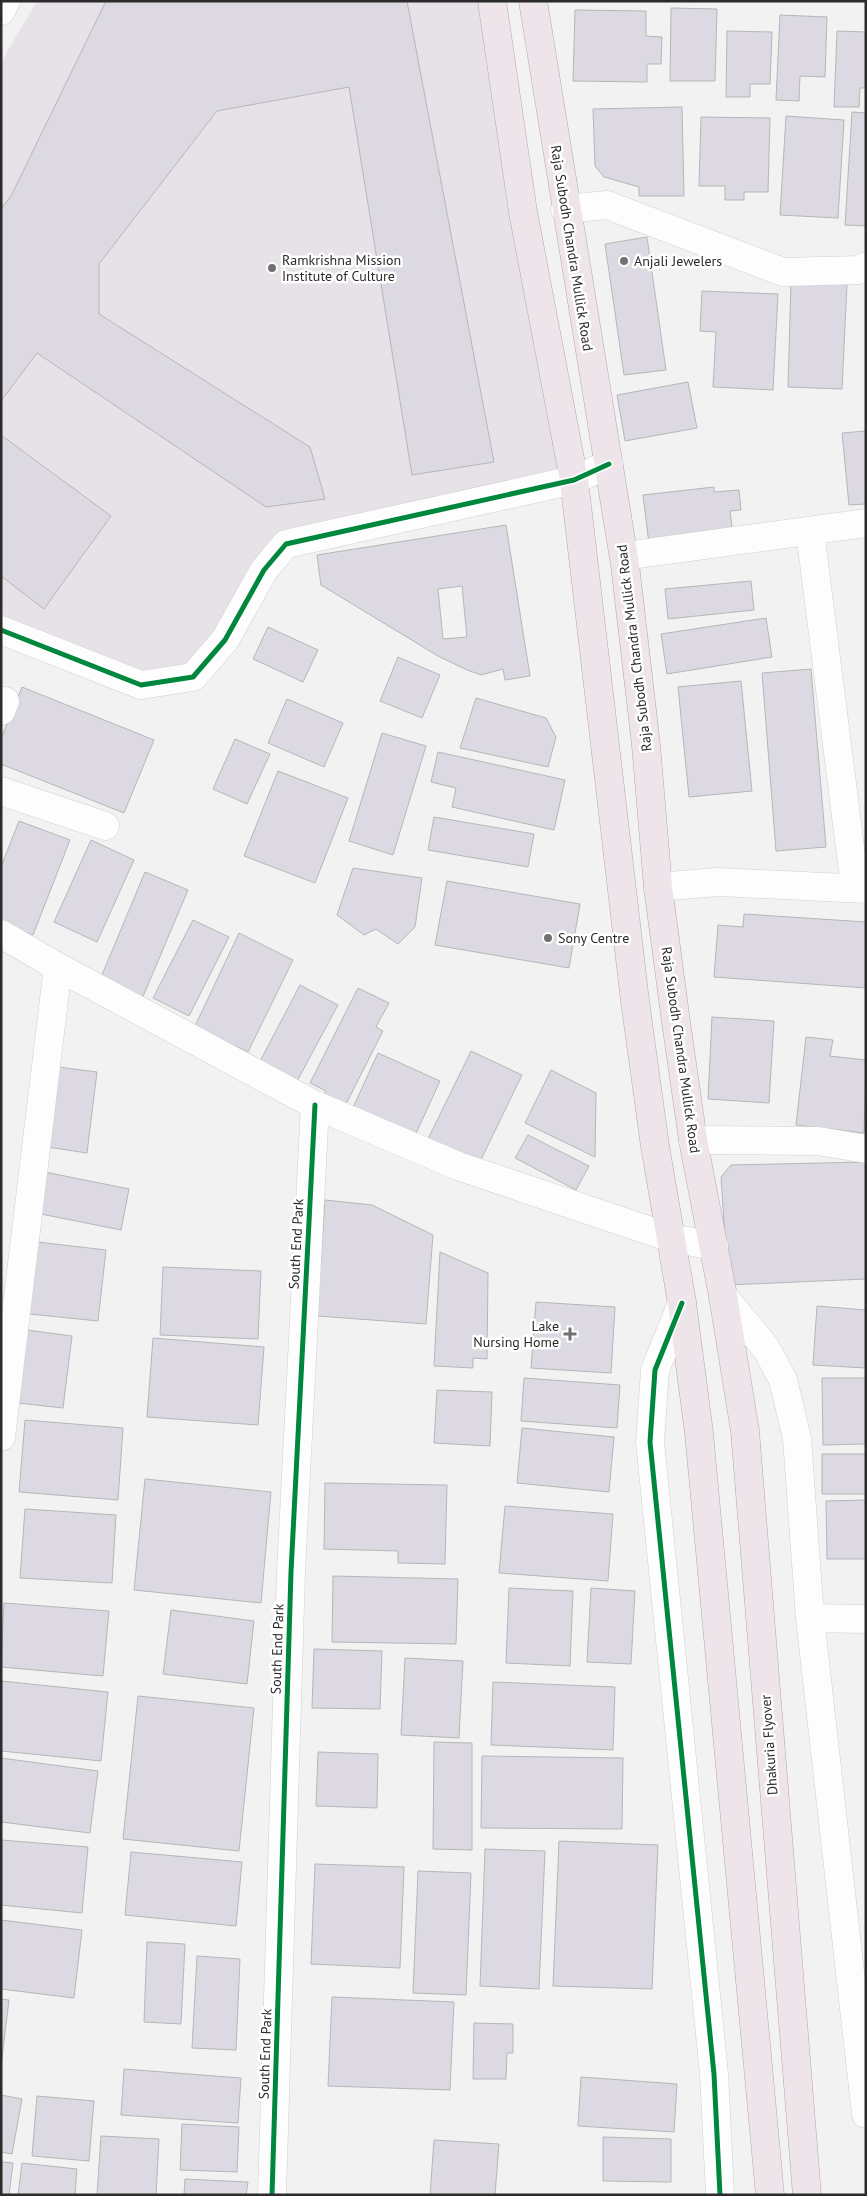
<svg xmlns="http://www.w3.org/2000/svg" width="867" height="2196" font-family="'PT Sans',sans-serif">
<rect width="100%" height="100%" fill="#f3f2f3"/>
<path fill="#e7e2e7" d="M37,1H498L578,474L270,539L224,617L191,668L143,679L1,614V62Z"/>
<path fill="#dcd9e2" stroke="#b6b6b7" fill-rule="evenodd" d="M106,1H407L494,462L412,475L349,87L217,111L99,264V314L310,447L325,499L266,507L37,353L1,401V209L11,196Z
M671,8L717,9L715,81H670Z
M575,10L646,11V36L662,37L661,64H647V82L573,81Z
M780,15L827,17L825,77L800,76L799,101L776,100Z
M727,31L772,32L770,84H750V97H726Z
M837,31L866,32V88H860L859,107H834Z
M682,107L684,196H639V187L604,177L595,166L593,109Z
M852,112L866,113V226L845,225Z
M786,116L844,120L838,218L780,215Z
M701,117L770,118L768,192H744V200H725V186H699Z
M647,237L666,370L624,375L605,244Z
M791,282L847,284L842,389L788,387Z
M702,291L778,294L773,390L713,387L716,332L700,331Z
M688,382L697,428L625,441L617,395Z
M866,431V504L849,505L842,433Z
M1,435L111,516L44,609L1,576Z
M714,487V492L739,490L741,510L730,511L733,534L649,544L643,495Z
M506,525L530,676L505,680L503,669L481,675L467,670L438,656L321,585L317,555ZM462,586L467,637L443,639L438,589Z
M751,581L754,610L668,619L665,589Z
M766,618L772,657L667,674L661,634Z
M268,627L318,650L303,682L253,659Z
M398,657L440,675L422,718L380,701Z
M811,669L826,847L776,851L762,673Z
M741,681L752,791L689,797L678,687Z
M22,687L154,740L124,813L1,764V739Z
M476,698L546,718L556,737L548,767L460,748Z
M287,699L343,723L324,767L268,743Z
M382,733L426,746L393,855L349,841Z
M235,739L270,754L247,804L213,789Z
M438,752L565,780L554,830L452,807L456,788L431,782Z
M278,771L348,798L315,883L244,856Z
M434,817L534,834L528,867L428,850Z
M19,821L70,840L33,935L1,923V867Z
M91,840L134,860L97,942L54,922Z
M353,868L422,878L415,927L398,944L376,929L364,935L337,915Z
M145,872L188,890L142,999L99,982Z
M447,881L580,904L569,968L435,945Z
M744,914L866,922V988L714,977L718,925L743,927Z
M193,920L229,937L189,1016L153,998Z
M239,933L293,960L248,1052L195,1026Z
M300,985L338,1005L294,1087L257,1067Z
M358,988L389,1003L376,1027L383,1031L343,1110L321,1099L326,1091L310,1083Z
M712,1017L774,1021L769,1103L708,1099Z
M806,1037L833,1040L830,1056L866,1060L864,1133L796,1125Z
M471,1051L522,1075L477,1168L426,1143Z
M378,1053L440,1081L413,1140L351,1112Z
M51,1066L97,1072L87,1153L40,1146Z
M551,1070L596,1093L595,1157L525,1123Z
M528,1135L589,1166L576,1190L515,1158Z
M866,1162V1279L728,1285L721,1177L731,1165Z
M45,1172L129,1189L121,1230L36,1213Z
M325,1200L372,1205L433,1235L426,1324L317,1316Z
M29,1241L106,1250L98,1321L20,1313Z
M440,1252L488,1273L487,1359L473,1358V1368L434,1366Z
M163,1267L261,1271L258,1339L160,1335Z
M536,1302L615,1307L611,1373L531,1368Z
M817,1306L866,1310V1368L813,1365Z
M27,1330L72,1336L63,1408L18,1403Z
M153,1338L264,1347L258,1425L147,1417Z
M524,1378L620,1385L617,1428L521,1421Z
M822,1378H866V1444L823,1445Z
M437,1390L492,1392L490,1446L434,1443Z
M25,1420L123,1428L118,1500L19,1492Z
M522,1428L614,1437L609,1492L517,1483Z
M822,1454H866V1494H822Z
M145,1479L271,1492L261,1603L134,1590Z
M325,1483L447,1485L445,1564L398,1563V1551L324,1549Z
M866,1500V1559H827L826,1501Z
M505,1506L613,1514L608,1581L499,1573Z
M25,1509L116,1515L112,1583L20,1578Z
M333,1576L458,1579L456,1644L332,1642Z
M509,1588L573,1591L570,1666L506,1663Z
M591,1588L635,1591L631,1664L587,1662Z
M4,1603L109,1611L103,1676L1,1667Z
M171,1610L254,1621L247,1684L163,1674Z
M314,1649L382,1651L380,1709L312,1708Z
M405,1658L463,1661L459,1738L401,1735Z
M1,1681L108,1692L101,1761L1,1751Z
M493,1682L615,1687L613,1750L491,1745Z
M138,1696L254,1708L239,1851L123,1839Z
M434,1742L472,1743V1850L433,1849Z
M318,1752L378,1754L377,1808L316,1806Z
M482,1756L623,1758L622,1829L481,1828Z
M1,1758L98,1771L90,1833L1,1822Z
M1,1840L88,1847L82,1913L1,1905Z
M559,1841L658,1845L652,1989L553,1986Z
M485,1849L545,1851L539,1989L480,1986Z
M131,1852L242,1862L236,1926L125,1915Z
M315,1864L404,1867L400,1968L311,1964Z
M418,1871L471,1873L466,1995L413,1993Z
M1,1920L82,1930L74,1998L1,1989Z
M147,1942L185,1944L181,2024L144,2022Z
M197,1956L240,1959L236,2050L192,2048Z
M332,1997L454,2002L450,2090L328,2086Z
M1,1999L9,2000L1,2066Z
M474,2023L513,2024V2053H507L506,2079H473Z
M124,2069L241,2078L238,2123L121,2115Z
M581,2077L677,2084L674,2132L578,2126Z
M1,2095L22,2099L12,2154L1,2152Z
M37,2096L94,2101L89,2161L32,2156Z
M182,2124L239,2127L237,2172L180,2170Z
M101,2136L159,2139L156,2195H97Z
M603,2137L671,2139V2182L603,2181Z
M434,2140L499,2144L495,2195H430Z
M1,2162L13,2163L9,2195H1Z
M22,2163L77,2169L75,2195H18Z
M185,2179L248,2182L246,2195H184Z"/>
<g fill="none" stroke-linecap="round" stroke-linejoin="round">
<g stroke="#d1d0d1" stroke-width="29">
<path id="minor" d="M1,11L6,1
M565,209L607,205L783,272L859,270L866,266
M810,531L855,887
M624,556L866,523
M1,630L141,685L193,677L225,640L264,570L286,544L574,480L609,464
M1,711L5,701
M1,791L105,826
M658,887L718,882L866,889
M1,934L58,967L315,1105L458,1166L671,1238L714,1246
M693,1140L818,1141L866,1149
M723,1296L766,1348L783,1380L797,1438L810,1618L866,2114
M682,1303L655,1370L650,1442L714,2074L720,2195
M1,1437L58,967
M810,1618L866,1619
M272,2195L291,1572L315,1105"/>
</g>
<g stroke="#b5a6ae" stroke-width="29">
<path id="major" d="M492,1L523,212L574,480L635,1001L655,1146L682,1303L699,1433L770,2195
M533,1L625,565L646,745L658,887L676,1022L693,1140L723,1296L745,1431L807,2195"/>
</g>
<use href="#minor" stroke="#fdfdfd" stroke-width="28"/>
<use href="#major" stroke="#ede5e9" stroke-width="28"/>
<g stroke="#fff" stroke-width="8">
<path id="cycleway" d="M1,630L141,685L193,677L225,640L264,570L286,544L574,480L609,464
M682,1303L655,1370L650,1442L714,2074L720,2195
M272,2195L291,1572L315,1105"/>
</g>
<use href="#cycleway" stroke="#00873e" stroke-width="5"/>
</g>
<g fill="#727172" stroke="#fff" stroke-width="2">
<circle cx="624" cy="261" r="5"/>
<circle cx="272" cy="268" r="5"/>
<circle cx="548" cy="938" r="5"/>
<path d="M567.5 1326.5h5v5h5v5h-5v5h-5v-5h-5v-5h5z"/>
</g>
<g text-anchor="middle" stroke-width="5" stroke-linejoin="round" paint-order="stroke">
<g font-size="14" fill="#2c2b2c" stroke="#fff">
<text transform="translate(572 248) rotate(81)" y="5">Raja Subodh Chandra Mullick Road</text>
<text transform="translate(634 648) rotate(-97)" y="5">Raja Subodh Chandra Mullick Road</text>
<text transform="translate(681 1050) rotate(82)" y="5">Raja Subodh Chandra Mullick Road</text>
<text transform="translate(296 1244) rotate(-87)" y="5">South End Park</text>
<text transform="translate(277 1649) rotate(-88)" y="5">South End Park</text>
<text transform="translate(769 1745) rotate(-94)" y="5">Dhakuria Flyover</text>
<text transform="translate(265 2054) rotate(-88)" y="5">South End Park</text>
</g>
<g font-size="14" fill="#2c2b2c" stroke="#fff" text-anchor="start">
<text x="282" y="265">Ramkrishna Mission<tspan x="282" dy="16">Institute of Culture</tspan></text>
<text x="634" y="266">Anjali Jewelers</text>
<text x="558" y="943">Sony Centre</text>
<text x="559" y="1331" text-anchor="end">Lake<tspan x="559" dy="16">Nursing Home</tspan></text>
</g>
</g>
<rect width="867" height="2196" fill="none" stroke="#2c2b2c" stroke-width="5"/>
</svg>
